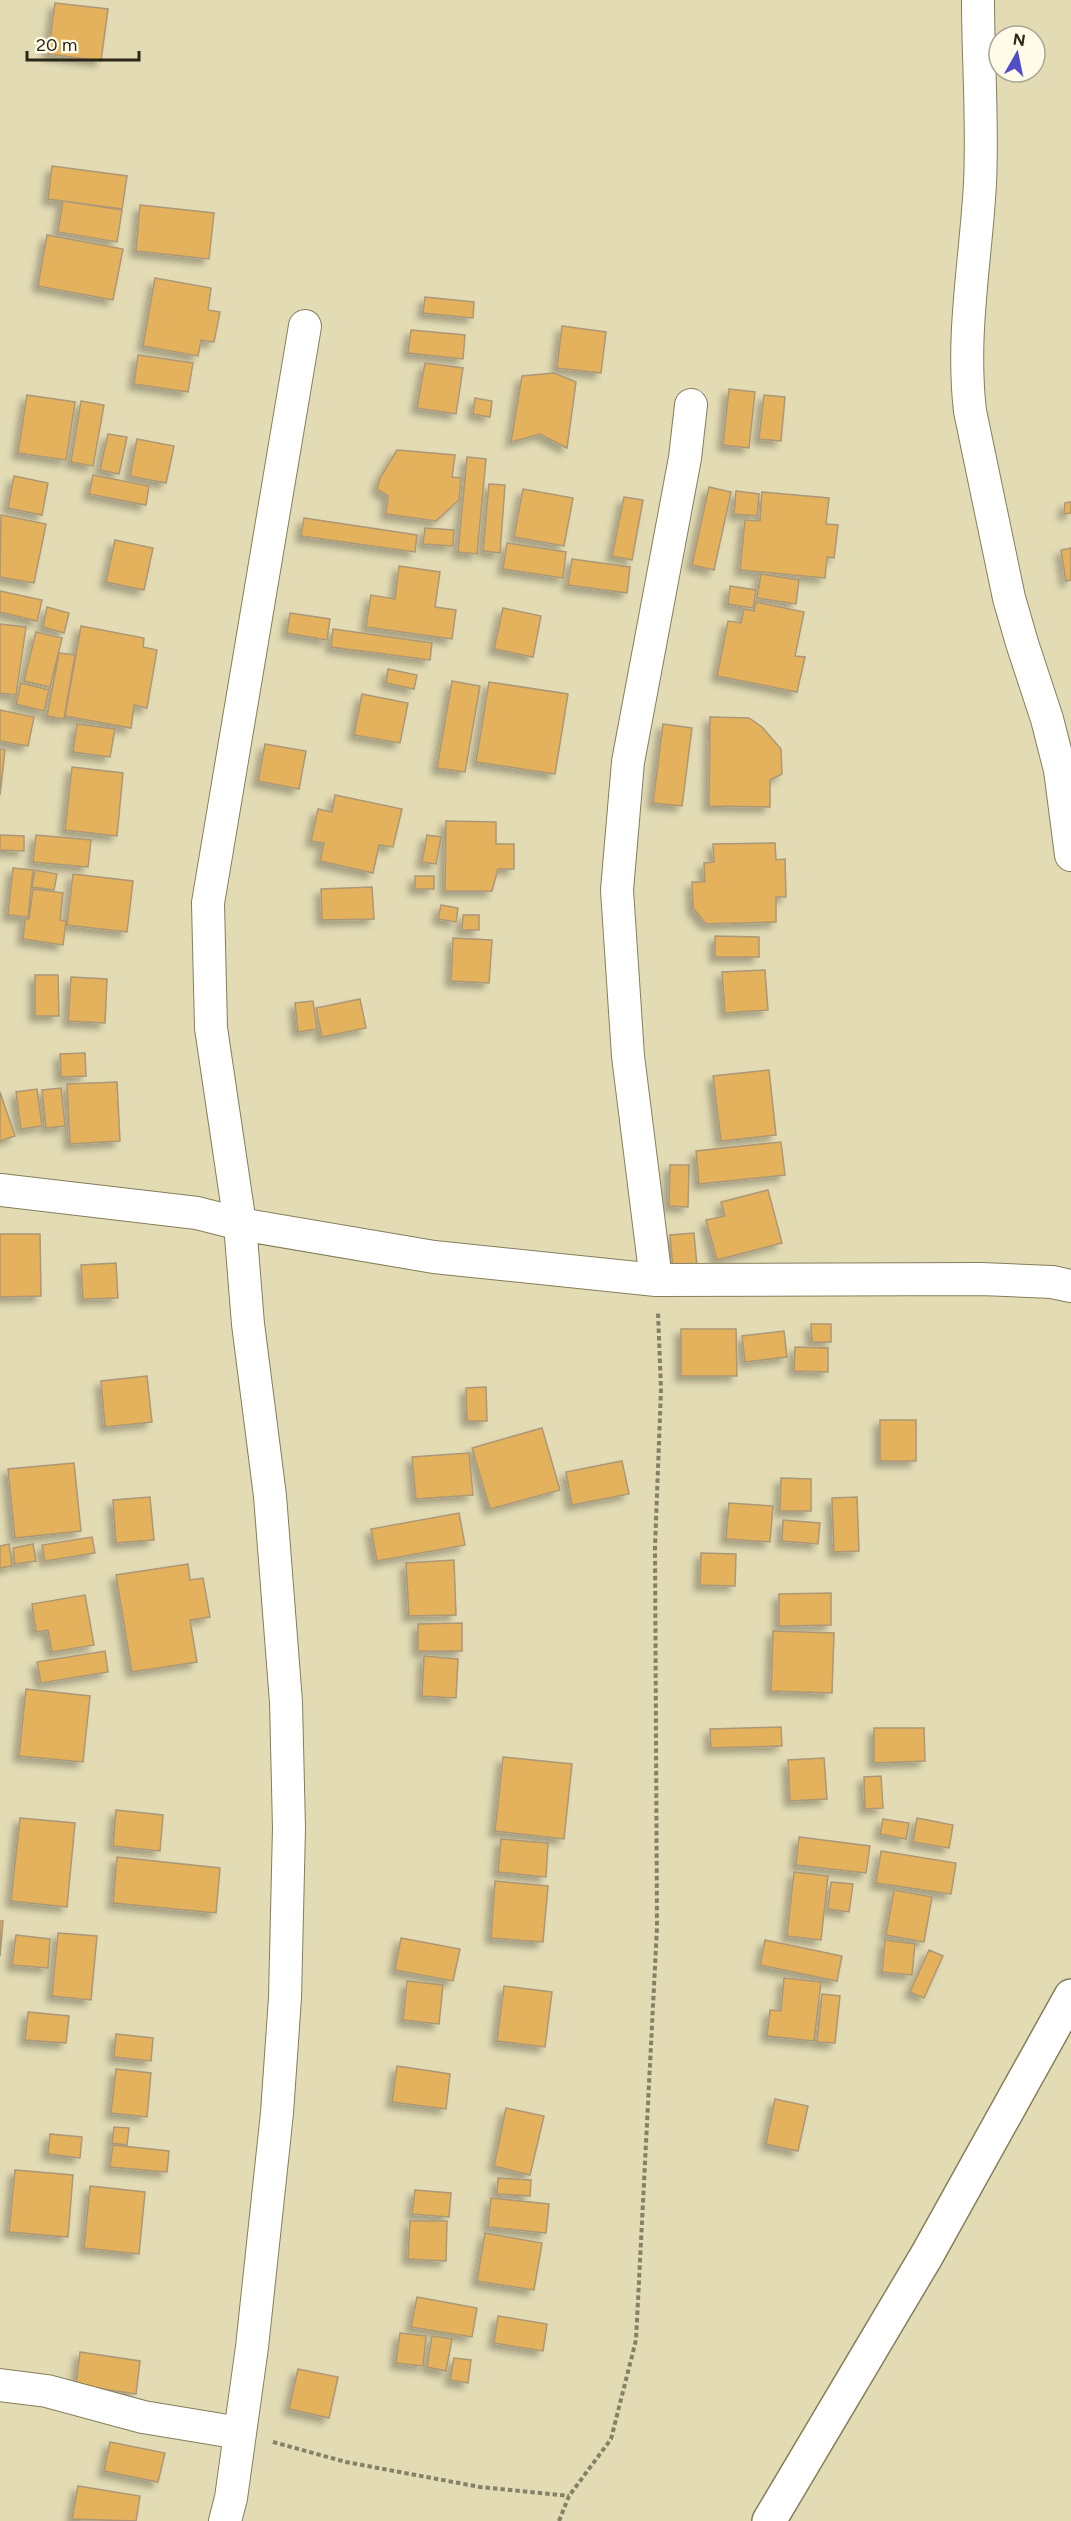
<svg xmlns="http://www.w3.org/2000/svg" width="1071" height="2521" font-family="Figtree,sans-serif">
<defs>
<filter id="shadow"><feDropShadow dx="-5.5" dy="5.5" stdDeviation="3" flood-color="#0004"/></filter>
</defs>
<rect width="100%" height="100%" fill="#e2dbb4"/>
<path fill="#e4b25d" stroke="#ac9776" stroke-width="1.5" filter="url(#shadow)" d="M55,3L108,9L101,61L48,54Z
M52,166L127,176L122,209L48,199Z
M63,201L122,210L117,242L58,232Z
M140,205L214,213L209,259L136,251Z
M47,235L123,249L113,300L38,286Z
M155,278L211,288L208,310L220,312L214,342L201,340L198,356L143,346Z
M425,297L474,302L473,318L423,313Z
M562,326L606,332L601,373L557,368Z
M411,330L465,335L463,359L408,353Z
M138,355L193,363L188,392L134,384Z
M425,363L463,368L456,414L417,408Z
M554,373L576,382L567,448L540,434L511,442L522,376Z
M729,389L755,392L749,448L723,445Z
M27,395L75,402L66,460L18,453Z
M764,395L785,397L781,441L759,439Z
M475,398L492,401L490,417L473,414Z
M81,401L104,405L93,466L71,462Z
M108,434L127,437L119,474L100,470Z
M137,439L174,446L166,483L130,476Z
M397,450L455,455L452,477L461,478L459,500L436,521L386,514L388,496L377,489L380,478Z
M467,457L486,459L477,554L458,552Z
M93,475L149,486L146,505L89,494Z
M14,476L48,483L42,515L8,508Z
M489,484L505,485L500,553L483,551Z
M709,487L731,492L714,570L692,565Z
M523,489L573,498L564,546L514,537Z
M736,491L759,494L757,516L734,514Z
M762,492L829,498L826,524L838,525L834,558L827,557L825,578L740,570L745,520L760,521Z
M624,497L643,500L632,560L612,556Z
M1071,502V513L1064,514L1065,503Z
M1,515L46,524L34,583L0,577Z
M304,518L417,535L415,552L301,536Z
M425,528L454,530L453,546L423,544Z
M115,540L153,548L144,590L106,582Z
M507,543L566,552L563,578L503,569Z
M1071,548V580L1066,581L1061,550Z
M572,559L630,567L627,593L568,585Z
M399,566L440,572L435,607L456,610L452,639L366,627L371,595L395,599Z
M761,574L799,580L796,604L757,598Z
M730,586L756,590L753,608L728,604Z
M0,591L42,600L37,621L0,612Z
M756,602L804,612L795,656L805,657L797,692L717,676L728,621L741,623L744,609L754,611Z
M47,607L69,613L64,633L43,627Z
M503,608L541,616L533,657L494,649Z
M290,613L330,619L327,640L287,633Z
M0,624L26,627L16,695L0,693Z
M81,626L144,638L143,647L157,650L147,708L134,705L131,728L65,716Z
M333,629L432,643L430,660L331,647Z
M36,632L62,638L50,687L24,681Z
M59,653L75,655L64,719L47,716Z
M388,669L417,675L414,689L386,683Z
M452,681L480,686L465,772L437,768Z
M489,682L568,694L555,774L476,762Z
M21,683L49,690L44,711L16,704Z
M362,694L408,703L400,743L354,735Z
M0,710L34,717L28,746L0,741Z
M710,717L749,718L762,727L781,749L782,774L770,780V807L709,806Z
M77,724L115,729L110,757L73,752Z
M663,724L692,728L682,806L653,803Z
M265,744L306,751L299,789L258,781Z
M0,749L5,750L0,795Z
M72,767L123,773L117,836L65,830Z
M335,795L402,809L393,847L379,845L373,873L320,861L324,843L311,841L318,809L332,812Z
M446,821L496,822V844H514V869H498L492,891H445Z
M0,835L24,836V851L0,850Z
M36,835L91,840L88,867L33,862Z
M427,835L441,837L436,864L422,862Z
M775,843L776,860L785,859L786,897H776V922L706,924L693,908L692,882H705L704,863L714,862L713,844Z
M13,868L33,870L28,917L8,915Z
M35,870L57,874L54,890L32,887Z
M73,874L133,881L127,932L67,925Z
M415,876H434V889H415Z
M372,887L374,919L322,920L321,889Z
M33,889L63,893L60,920L66,921L63,945L23,939L25,919H29Z
M441,905L458,908L456,922L438,919Z
M463,915H479V930H462Z
M715,936L759,937V957H715Z
M453,938L492,940L489,983L451,981Z
M765,970L768,1010L725,1013L722,972Z
M35,975H58L59,1016H35Z
M71,977L107,979L105,1023L68,1021Z
M360,999L366,1028L322,1037L316,1008Z
M313,1001L317,1029L298,1032L295,1003Z
M85,1053L86,1076L61,1077L60,1054Z
M769,1070L776,1135L721,1141L713,1076Z
M117,1082L120,1141L70,1144L67,1084Z
M61,1088L65,1126L46,1128L42,1090Z
M37,1089L42,1126L21,1129L16,1092Z
M0,1092L15,1136L0,1141Z
M781,1142L785,1175L699,1184L696,1151Z
M670,1165H689L688,1207L669,1206Z
M768,1190L782,1243L717,1260L706,1220L725,1216L721,1202Z
M694,1233L697,1267L673,1269L670,1235Z
M0,1234H40L41,1296L0,1297Z
M116,1263L118,1298L83,1299L81,1265Z
M811,1324H831V1342H812Z
M681,1329H736L737,1376H681Z
M784,1331L787,1357L745,1362L742,1336Z
M795,1347L828,1348V1372L794,1371Z
M147,1376L152,1422L105,1427L101,1381Z
M486,1387L487,1421H467L466,1388Z
M880,1420H916V1461H880Z
M542,1428L560,1490L490,1509L472,1448Z
M469,1453L473,1495L416,1499L412,1457Z
M622,1461L629,1494L572,1505L566,1472Z
M74,1463L81,1531L15,1538L8,1469Z
M781,1478L811,1479V1511H780Z
M150,1497L154,1540L116,1543L113,1500Z
M857,1497L859,1551L834,1552L832,1498Z
M729,1503L773,1506L770,1542L726,1539Z
M459,1513L465,1545L377,1561L371,1529Z
M783,1520L820,1523L818,1544L782,1541Z
M92,1537L95,1553L45,1561L42,1545Z
M9,1544L12,1566L0,1568V1546Z
M33,1544L36,1561L15,1564L13,1548Z
M701,1553L736,1554L735,1586L700,1585Z
M454,1560L456,1615L409,1616L406,1563Z
M188,1564L190,1580L203,1578L210,1617L190,1620L197,1662L132,1672L116,1575Z
M831,1593V1625L779,1626V1594Z
M85,1595L94,1645L52,1652L48,1630L36,1632L32,1604Z
M462,1623V1651H418V1624Z
M773,1631L834,1633L832,1693L771,1691Z
M105,1651L108,1672L41,1683L37,1662Z
M424,1656L458,1659L456,1698L422,1696Z
M26,1689L90,1696L83,1762L19,1756Z
M781,1727L782,1746L711,1748L710,1729Z
M874,1728H924L925,1761L874,1763Z
M503,1757L572,1764L564,1839L495,1831Z
M824,1758L827,1799L790,1801L788,1760Z
M881,1776L883,1808L865,1809L864,1777Z
M116,1810L163,1815L160,1851L113,1846Z
M20,1818L75,1823L67,1907L11,1901Z
M917,1818L953,1825L949,1848L913,1842Z
M883,1819L909,1823L906,1839L880,1834Z
M799,1837L870,1846L866,1873L796,1865Z
M501,1839L548,1843L546,1877L498,1872Z
M881,1851L956,1863L951,1894L876,1883Z
M117,1857L220,1868L216,1913L113,1903Z
M794,1872L828,1876L821,1940L787,1936Z
M495,1881L548,1886L543,1942L491,1938Z
M831,1882L853,1884L849,1912L828,1909Z
M894,1890L932,1897L924,1942L886,1935Z
M0,1921H3L0,1956Z
M58,1933L97,1936L91,2000L52,1996Z
M16,1935L50,1939L48,1968L12,1965Z
M401,1938L460,1949L453,1981L395,1970Z
M765,1940L842,1956L837,1981L760,1965Z
M885,1940L915,1944L912,1975L882,1972Z
M929,1950L943,1956L924,1998L910,1992Z
M784,1978L821,1982L814,2041L767,2036L770,2010L781,2011Z
M407,1981L443,1985L439,2024L403,2020Z
M504,1986L552,1992L545,2047L497,2041Z
M822,1994L840,1996L835,2043L817,2042Z
M28,2012L69,2016L66,2043L25,2040Z
M116,2034L153,2038L151,2061L114,2057Z
M397,2066L450,2074L446,2109L392,2102Z
M116,2069L151,2073L147,2117L111,2113Z
M775,2099L808,2106L798,2151L766,2144Z
M506,2108L544,2116L530,2175L494,2166Z
M114,2127L129,2128L127,2145L112,2143Z
M50,2134L82,2137L80,2158L48,2154Z
M113,2145L169,2151L167,2172L110,2167Z
M15,2170L73,2175L68,2237L9,2232Z
M498,2178L531,2180L530,2196L497,2194Z
M90,2186L145,2192L139,2254L84,2248Z
M415,2190L451,2193L449,2217L412,2214Z
M491,2198L549,2204L546,2233L488,2227Z
M410,2221H447L446,2261L408,2259Z
M485,2233L542,2243L534,2290L477,2281Z
M417,2297L477,2308L472,2337L411,2327Z
M498,2316L547,2324L543,2351L494,2343Z
M400,2333L426,2336L423,2366L396,2363Z
M432,2336L452,2339L446,2371L427,2367Z
M80,2352L140,2361L136,2394L76,2385Z
M454,2358L471,2360L468,2383L450,2380Z
M298,2369L338,2377L329,2418L289,2409Z
M110,2442L165,2453L158,2482L104,2471Z
M78,2486L140,2496L136,2521L72,2519Z"/>
<g fill="none" stroke-linecap="round" stroke-linejoin="round">
<g stroke="#857e5a" stroke-width="34">
<path id="street" d="M978,0C978,61 983,122 980,183C976,259 961,334 970,411L1009,598L1022,643L1047,719L1060,770L1071,855
M0,1190L197,1213L240,1224L434,1257L656,1280L981,1279L1052,1282L1071,1286
M656,1280L628,1056L617,890L628,762L685,458L691,405
M0,2385L47,2391L143,2417L240,2433
M225,2521L231,2498L252,2347L277,2113L285,1998L289,1828L286,1702L270,1496L248,1324L240,1224L211,1028L208,903L305,326"/>
</g>
<g stroke="#857e5a" stroke-width="36">
<path id="highway" d="M769,2521L927,2255L1071,1996"/>
</g>
<path stroke="#868166" stroke-width="4" stroke-dasharray="4.5 3" stroke-linecap="butt" d="M273,2442L346,2462L480,2487L569,2496
M559,2521L569,2496L611,2439L636,2340L657,1927L655,1547L661,1389L658,1313"/>
<use href="#street" stroke="#fff" stroke-width="32"/>
<use href="#highway" stroke="#fff" stroke-width="33"/>
</g>
<g transform="translate(1017 54) rotate(9)"><circle r="28" fill="#fffbe8" stroke="#aaa695" stroke-width="1.5"/>
<path d="M0-4.5L10 22L0 15L-10 22Z" fill="#524fc6"/>
<text y="-9" font-size="16" font-weight="bold" text-anchor="middle" fill="#2a2718">N</text>
</g>
<path d="M27 51v9h112v-9" fill="none" stroke="#2a2718" stroke-width="3"/>
<text x="36" y="51" font-size="18" fill="#2a2718" stroke="#fffbe8" stroke-width="4.5" paint-order="stroke">20 m</text>
</svg>
